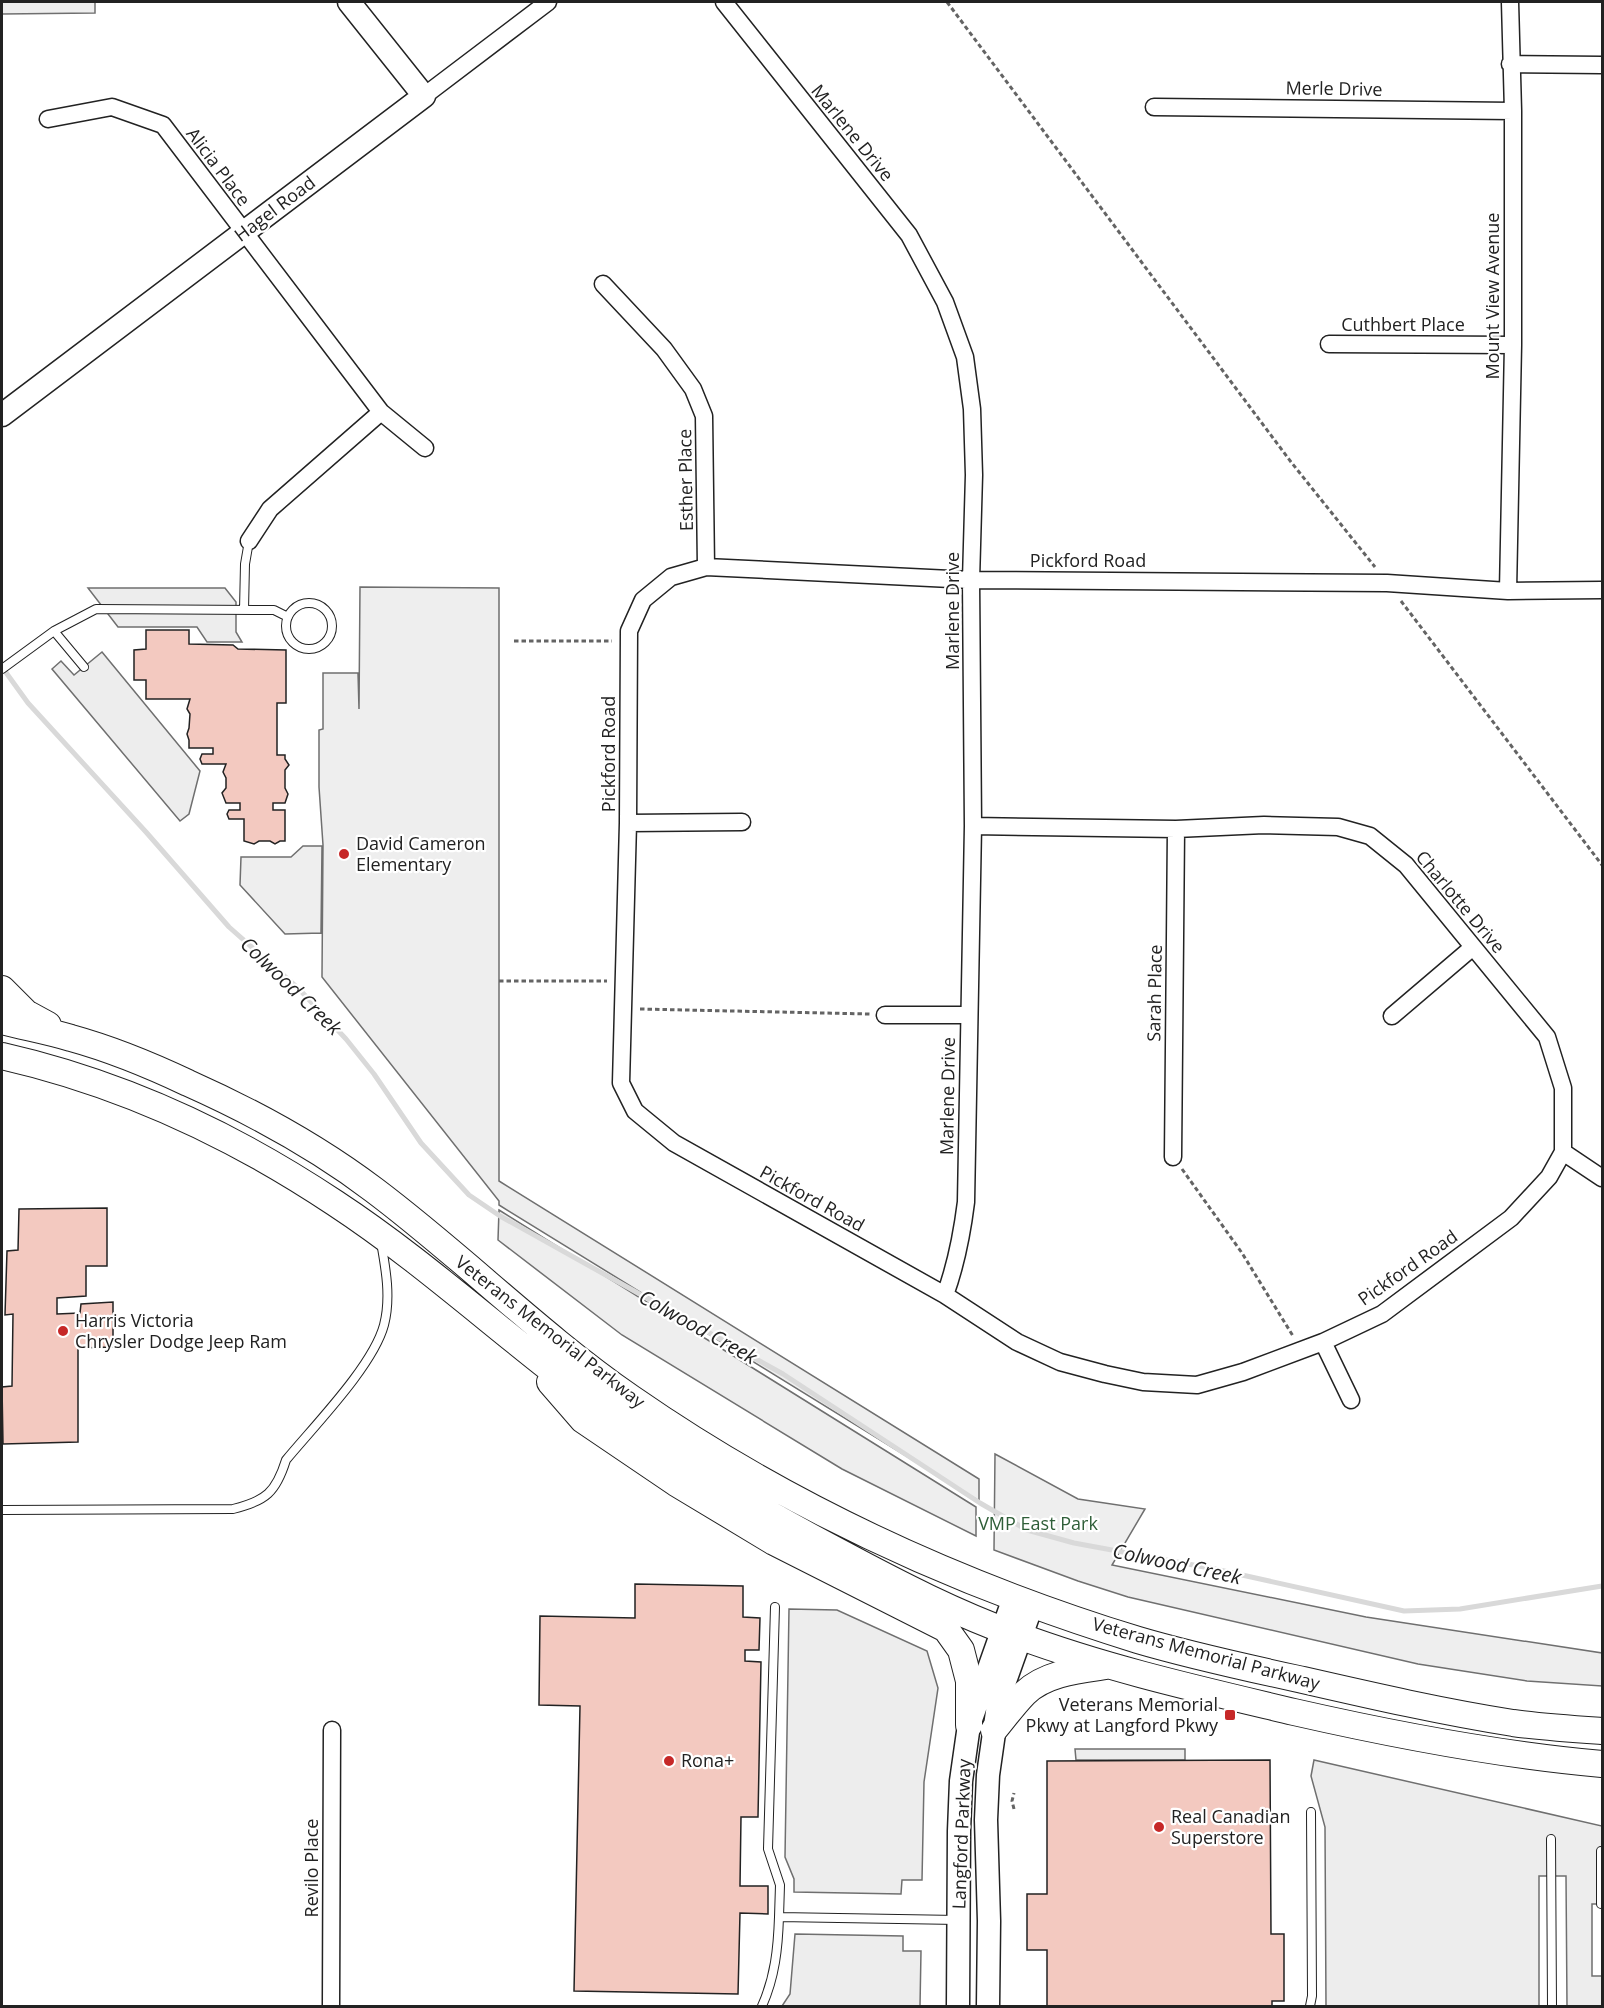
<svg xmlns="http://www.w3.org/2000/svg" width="1604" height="2008" font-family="'Open Sans',sans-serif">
<rect width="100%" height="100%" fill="#fff"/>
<path fill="#eee" stroke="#6f6f6f" stroke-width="1.5" d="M2,2H95V13L2,14Z
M360,587L499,588V1181L979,1479V1501L499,1205V1201L322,977L323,845L319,787V730L323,729V673H358L359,709Z
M303,846H322L321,933L285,934L240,885L241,857H291Z
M499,1210L976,1507V1536L842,1469L622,1335L498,1240Z
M995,1454L1078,1499L1145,1509L1112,1565L1366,1617L1602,1653V1686L1527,1681L1418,1664L1128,1597L1078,1581L994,1550Z"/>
<path fill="#ededed" stroke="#6f6f6f" stroke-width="1.5" d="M88,588H225L236,602V632L242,642H207L197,627H118Z
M102,652L200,771L189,814L180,821L52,669L61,661L74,675Z
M789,1609L837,1610L927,1651L938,1688L924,1782L922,1880H902L901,1894L794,1892V1879L785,1857Z
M1075,1749H1185V1760H1076Z
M1314,1760L1602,1826V1904H1592V1976H1602V2006H1567L1566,1876H1539V2006H1326L1325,1827L1311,1776Z
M795,1934L903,1936V1951H921L920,2006H782L790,1994Z"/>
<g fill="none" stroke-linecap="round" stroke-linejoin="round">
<path stroke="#d9d9d9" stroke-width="5" d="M2,667L28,703L146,832L229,927L298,988L346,1039L374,1074L421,1143L469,1195L500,1216L783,1374L980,1503L1027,1530L1074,1543L1215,1569L1404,1611L1460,1609L1602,1586"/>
</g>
<path fill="#f3c9c0" stroke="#222" stroke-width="1.5" d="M146,630H189V644L233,645L238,649L286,650V703H277V755H285V759L289,765L285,770V788L288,794L285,803H273V810H285V841H280L275,844L270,841H259L254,844L244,841V819H229L227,814L229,810H240V803H226L222,793L226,788V778L223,772L226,764H202L200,759L202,754H213V748H189V740L187,734L189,728L190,714L187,709L190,699H146V680H134V650L146,649Z
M107,1208V1266H86V1296L57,1298V1314L80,1313L81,1304L113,1302V1347L78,1348V1442L3,1444L2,1387L12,1386L13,1314L5,1315L7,1251L18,1250L19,1209Z
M635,1584L743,1586V1617L760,1618L759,1650H745V1661L761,1662L758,1817H741L740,1886H768V1914L740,1913L738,1994L574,1991L580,1706L539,1705L540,1616L635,1618Z
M1270,1760L1271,1934H1284V2001H1272V2006H1047V1950H1027V1894H1047V1761Z"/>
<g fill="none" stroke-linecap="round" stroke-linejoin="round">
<g stroke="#222" stroke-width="10">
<path id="lane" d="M286 626a23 23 0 1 1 46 0a23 23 0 1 1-46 0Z
M244,610L245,564L249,541
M54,631L84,667
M2,669L54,631L96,609L274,610L288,617
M2,1510L233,1509C266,1501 276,1492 286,1460C314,1426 373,1366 384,1325C391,1298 386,1270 381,1242
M775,1607L768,1849L780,1885L779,1917
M1551,1839L1552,2006
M1601,1904V1851
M762,2006C775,1977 778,1948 779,1917L958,1920
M1310,2006L1312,1996L1311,1812"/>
</g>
<g stroke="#222" stroke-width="19">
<path id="street" d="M724,2L909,235L945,302L965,357L972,409L974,475L971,580L973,826L966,1202C962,1234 956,1265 945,1295
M1510,64L1602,65
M424,96L548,2
M1154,107L1513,111
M48,119L112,107L163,125L381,412L270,509L249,541
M603,284L664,349L693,389L704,416L706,567
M1329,344L1513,345
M381,412L425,448
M1508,591L1513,345V111L1510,2
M628,823L742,822
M973,826L1176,829L1264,825L1338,827L1370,836L1406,865L1547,1037L1563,1088V1152L1549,1177L1511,1218L1382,1314L1323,1342L1243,1372L1197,1385L1143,1382L1105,1374L1060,1362L1017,1342L945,1295L674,1143L635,1111L621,1083L628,823L629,631L643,600L671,577L706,567L971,580L1387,583L1508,591L1602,590
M885,1015H969
M1392,1016L1473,947
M1563,1152L1602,1178
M1173,1157L1176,829
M1323,1342L1351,1400
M331,2006L332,1730"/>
</g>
<g stroke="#222" stroke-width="25">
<path id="secondary" d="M2,415L424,96L349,2
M958,2006L959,1831L961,1781L969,1725L1014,1598
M988,2006L989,1921L986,1820L988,1775L999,1698L1032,1605"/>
</g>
<g stroke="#222" stroke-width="28">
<path id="primary" d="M2,989L26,1013L48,1025
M2,1021C25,1027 48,1031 71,1038C111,1049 150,1065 188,1083C253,1112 317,1147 374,1190C462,1256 540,1335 631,1398C785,1505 959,1585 1138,1640C1192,1656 1248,1668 1303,1680C1373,1696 1443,1712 1513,1723C1543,1727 1573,1729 1602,1731
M2,1056C121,1083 233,1135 335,1203C437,1270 525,1356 626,1425C695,1473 767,1514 841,1553C899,1584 957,1614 1019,1636C1108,1669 1202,1690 1294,1712C1395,1735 1499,1755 1602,1764
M550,1382L583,1420L676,1483L774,1542L946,1629L961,1650L969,1681V1725
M994,1730C1004,1718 1014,1704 1025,1693C1046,1673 1079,1670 1106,1666"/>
</g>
<path stroke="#646464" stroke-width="3" stroke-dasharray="4.5 3" stroke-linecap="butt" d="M947,2L1291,462L1375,567
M1401,601L1602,865
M514,641H612
M499,981H607
M640,1009L870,1014
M1182,1169L1242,1253L1293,1336
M1014,1809L1012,1801L1014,1793"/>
<use href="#lane" stroke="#fff" stroke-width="8"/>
<use href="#street" stroke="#fff" stroke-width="16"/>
<use href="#secondary" stroke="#fff" stroke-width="22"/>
<use href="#primary" stroke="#fff" stroke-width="26"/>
</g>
<g fill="#c62828" stroke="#fff" stroke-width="2">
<circle cx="344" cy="854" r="6"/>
<circle cx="63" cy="1331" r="6"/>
<rect x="1224" y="1709" width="12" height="12" rx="3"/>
<circle cx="669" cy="1761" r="6"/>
<circle cx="1159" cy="1827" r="6"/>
</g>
<g text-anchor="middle" stroke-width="4.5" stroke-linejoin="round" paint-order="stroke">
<g font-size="18" fill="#222" stroke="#fff">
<text transform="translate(1334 89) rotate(1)" y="6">Merle Drive</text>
<text transform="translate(852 133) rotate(51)" y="6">Marlene Drive</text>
<text transform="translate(218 167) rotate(53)" y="6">Alicia Place</text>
<text transform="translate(275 209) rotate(-37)" y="6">Hagel Road</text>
<text transform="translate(1493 296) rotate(-90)" y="6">Mount View Avenue</text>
<text x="1403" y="331">Cuthbert Place</text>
<text transform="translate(686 480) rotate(-91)" y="6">Esther Place</text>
<text x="1088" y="567">Pickford Road</text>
<text transform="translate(953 611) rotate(-90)" y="6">Marlene Drive</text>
<text transform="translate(609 754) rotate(-90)" y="6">Pickford Road</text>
<text transform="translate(1460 902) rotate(50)" y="6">Charlotte Drive</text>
<text transform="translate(1155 993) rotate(-89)" y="6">Sarah Place</text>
<text transform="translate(948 1096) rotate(-89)" y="6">Marlene Drive</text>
<text transform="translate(812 1199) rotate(29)" y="6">Pickford Road</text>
<text transform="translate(1408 1268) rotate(-35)" y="6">Pickford Road</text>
<text transform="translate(550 1332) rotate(38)" y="6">Veterans Memorial Parkway</text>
<text transform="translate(1206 1654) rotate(15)" y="6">Veterans Memorial Parkway</text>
<text transform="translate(962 1834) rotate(-88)" y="6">Langford Parkway</text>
<text transform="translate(312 1868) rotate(-90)" y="6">Revilo Place</text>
</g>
<g font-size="18" fill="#222" stroke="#fff" text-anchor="start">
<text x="356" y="850">David Cameron<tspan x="356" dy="21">Elementary</tspan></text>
<text x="75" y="1327">Harris Victoria<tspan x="75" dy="21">Chrysler Dodge Jeep Ram</tspan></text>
<text x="1218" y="1711" text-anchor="end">Veterans Memorial<tspan x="1218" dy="21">Pkwy at Langford Pkwy</tspan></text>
<text x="681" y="1767">Rona+</text>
<text x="1171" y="1823">Real Canadian<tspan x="1171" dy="21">Superstore</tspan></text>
</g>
<g font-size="18" fill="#2f5e38" stroke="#fff">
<text x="1038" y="1530">VMP East Park</text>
</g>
<g font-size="20" font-style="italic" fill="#222" stroke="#fff">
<text transform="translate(291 986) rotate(44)" y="7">Colwood Creek</text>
<text transform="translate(698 1327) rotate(29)" y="7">Colwood Creek</text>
<text transform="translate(1177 1564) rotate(12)" y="7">Colwood Creek</text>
</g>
</g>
<rect width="1604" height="2008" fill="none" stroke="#222222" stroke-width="6"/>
</svg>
